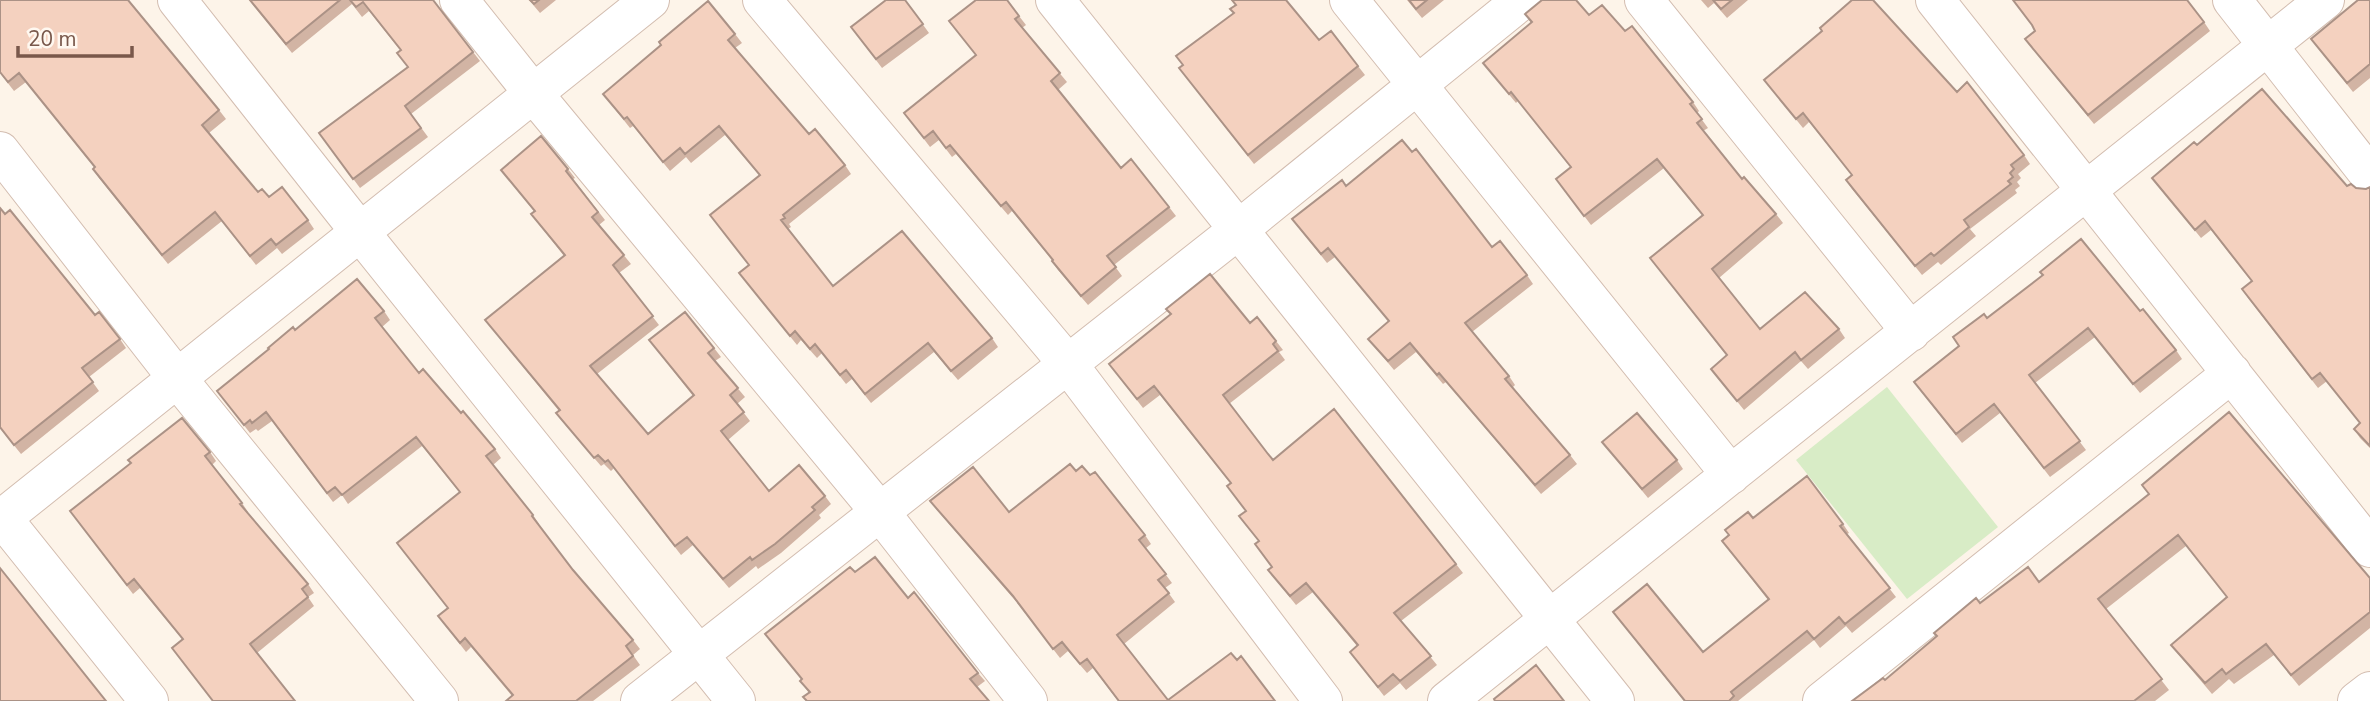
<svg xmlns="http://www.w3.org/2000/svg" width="2370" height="701" font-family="'Nunito Sans',sans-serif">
<rect width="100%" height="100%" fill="#fdf4e9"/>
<path fill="#d8ecc6" d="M1887,387L1998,527L1907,599L1796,460Z"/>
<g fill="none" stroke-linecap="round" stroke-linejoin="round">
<g stroke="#d3bdb0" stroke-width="40">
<path id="minor" d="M177,0L360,232L736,701
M459,0L533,93L880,512L1028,701
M762,0L1068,364L1323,701
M1055,0L1615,701
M1349,0L1731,475
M1644,0L1911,332
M1935,0L2370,548
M2232,0L2370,176
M0,151L177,378L439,701
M0,515L149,701
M0,520L650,0
M640,701L1238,230L1522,0
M1447,701L2325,0
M1822,701L2232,373"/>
</g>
<g stroke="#d3bdb0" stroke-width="40">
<path id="tertiary" d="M2357,701L2370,691"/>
</g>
<use href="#minor" stroke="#fff" stroke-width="38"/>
<use href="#tertiary" stroke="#fff" stroke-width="38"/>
</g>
<path fill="#d2b4a4" d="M0,0L219,110L226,119L209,133L258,192L269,197L308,220L314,229L282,254L277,248L256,265L222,221L168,264L99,178L93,169L95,168L26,82L14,91L0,73Z
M249,0H433L480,61L411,114L428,137L360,188L319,133L408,67L400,50L369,11L362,17L352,4L292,53Z
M529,0H556L540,13Z
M905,0L929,33L882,68L851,27Z
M1231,0H1286L1319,40L1358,66L1365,75L1254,164L1179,68L1233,14L1235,5Z
M1407,0H1444L1422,18Z
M1701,0H1748L1727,18L1714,3L1708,8Z
M2370,0V78L2353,92L2311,39Z
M1525,14L1589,15L1625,31L1693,102L1699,111L1697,113L1708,128L1703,131L1742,179L1776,214L1783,223L1719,278L1760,329H1839L1845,338L1808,369L1801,361L1744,410L1711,369L1727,356L1650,258L1703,216L1664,168L1591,225L1563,188L1571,168L1518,101L1516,103L1483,63L1531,23Z
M1019,16L1026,25L1022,28L1067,82L1058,90L1121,168L1169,207L1176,216L1114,265L1122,276L1088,305L1058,270L1052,261V260L1012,211L1008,215L956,154L952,157L939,140L930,147L904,113L976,55L949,21Z
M2204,22L2210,31L2094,124L2025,39L2035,31L2033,27Z
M735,34L742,43L735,48L809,134L845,165L851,174L789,224L791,227L788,229L833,286L992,338L998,347L958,380L934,352L871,403L852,379L846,384L822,353L817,358L801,340L797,345L739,273L749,265L710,215L760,176L725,135L691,163L686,157L670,171L633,126L630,128L603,94Z
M1764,80L1957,92L2024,155L2030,164L2018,174L2021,178L2017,182L2020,186L2015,190L2017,193L1970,229L1976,236L1941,265L1938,262L1922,275L1852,189L1846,180L1852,175L1809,122L1803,128Z
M2197,145L2347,186L2366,189L2370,187V448L2360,438L2354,429L2360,423L2327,381L2318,388L2248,298L2242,289L2252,282L2211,230L2201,238L2152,178Z
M568,169L575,178L573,179L605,220L599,225L631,264L619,273L659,325L597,374L648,434L693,396L649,340L714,348L721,357L715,361L745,397L737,404L750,421L728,440L769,491L825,496L831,504L819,515L821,518L781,553L758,569L756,566L729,588L693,545L681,555L614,468L611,471L604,464L601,466L563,422L556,413L559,411L485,320L564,256L531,214L534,211L501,170Z
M1346,186L1492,247L1527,275L1533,284L1472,332L1509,376L1515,385L1513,387L1570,455L1577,464L1541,494L1446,382L1443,384L1416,352L1394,370L1368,339L1389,321L1335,257L1327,263L1292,219Z
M0,208L95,315L120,339L126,348L89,377L99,391L21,454L0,428Z
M384,311L390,320L382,327L419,373L461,413L495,449L501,458L493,465L533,515L539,524H538L573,570L633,640L640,649L633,655L640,665L593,701H506L512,696L471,647L466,652L438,616L447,608L460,493L422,446L348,504L342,495L333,502L272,421L258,431L256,429L250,433L217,391L295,330Z
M2140,311L2176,350L2182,359L2140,393L2095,337L2035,383L2086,450L2050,477L2000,413L1962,443L1914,382L1959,346L1987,318Z
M1250,323L1276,341L1283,350L1279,352L1285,360L1229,404L1268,454L1273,460L1456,564L1463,573L1401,621L1437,665L1406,690L1400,683L1384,696L1350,652L1357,646L1313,592L1296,605L1268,570L1272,567L1255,544L1259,541L1239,516L1246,511L1227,486L1230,483L1160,395L1143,408L1109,364Z
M1602,442L1677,460L1683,469L1648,498Z
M210,452L216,461L212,465L242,503L248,512H247L308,584L314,593L308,597L314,606L257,653L183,640L140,588L133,594L70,511Z
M1090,475L1145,535L1151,544L1146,548L1172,583L1165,588L1175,602L1124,644L1168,700L1237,660L1275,701H1118L1093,668L1087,673L1068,651L1060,658L1019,605L937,510L930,501L1009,512Z
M2142,485L2370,578V628L2299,686L2274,655L2234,684L2229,679L2212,694L2179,655L2171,645L2227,597L2186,546L2106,609L2169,690L2155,701H1852L1885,680L1980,603L2039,582L2149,494Z
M1753,518L1843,524L1849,533L1847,534L1896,597L1852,633L1846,626L1820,648L1814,640L1738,701H1684L1613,612L1703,652L1768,600L1722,541Z
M855,572L908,598L978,673L985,681L977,687L989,701H806L803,697L809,693L800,681L802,680L765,634Z"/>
<path fill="#f4d1bf" stroke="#ab9286" stroke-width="2" d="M0,0H128L219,110L202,125L258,192L262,189L269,197L282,187L308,220L276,245L271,239L250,256L215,212L162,255L93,169L95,167L19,73L8,82L0,72Z
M250,0H340L286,44Z
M350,0H433L473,52L405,106L421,128L353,179L319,133L408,67L397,53L401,50L363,2L356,7Z
M530,0H539L534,4Z
M886,0H905L923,24L876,59L851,27Z
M976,0H1007L1019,16L1015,19L1060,73L1051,81L1121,168L1131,159L1169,207L1107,256L1116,267L1081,296L1052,261L1053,260L1006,202L1001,206L950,145L946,148L933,131L924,138L904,113L976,55L949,21Z
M1232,0H1286L1319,40L1331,31L1358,66L1248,155L1179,68L1183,65L1176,56L1234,13L1230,9L1236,5Z
M1409,0H1427L1416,9Z
M1542,0H1576L1589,15L1602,5L1625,31L1632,26L1693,102L1690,104L1702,119L1697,123L1742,179L1744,177L1776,214L1712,269L1760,329L1805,292L1839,329L1801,360L1795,352L1737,401L1711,369L1727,355L1650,258L1703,215L1657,159L1584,216L1556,179L1571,167L1511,92L1509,94L1483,63L1532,22L1525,14Z
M1713,0H1732L1721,9Z
M1852,0H1873L1957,92L1967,82L2024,155L2011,165L2014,169L2010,173L2013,177L2008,181L2011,184L1964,220L1969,227L1934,256L1931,253L1915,266L1846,180L1852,175L1803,113L1796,119L1764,80L1822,31L1820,28Z
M2013,0H2187L2204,22L2088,115L2025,39L2035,31L2032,25Z
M2358,0H2370V64L2347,83L2311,39Z
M708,1L735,34L728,40L809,134L815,129L845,165L783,215L785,218L781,220L833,286L902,231L992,338L951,371L928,343L865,394L846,370L840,375L815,344L810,349L795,331L790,336L739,273L749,265L710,215L760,175L719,126L685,154L680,148L663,162L627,117L624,119L603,94L661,45L659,42Z
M2262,89L2347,186L2351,184L2356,188L2366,189L2370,187V446L2354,429L2360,423L2320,373L2312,379L2242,289L2252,281L2205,221L2195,230L2152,178L2194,142L2197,145Z
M541,136L568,169L566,171L598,212L592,217L624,255L613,265L653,316L590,366L648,434L694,395L649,340L685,312L714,348L708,353L738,388L730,395L744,412L721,431L769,491L799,465L825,496L812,507L815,510L775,544L752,560L750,557L723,579L687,537L675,546L608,460L605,462L598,455L594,458L556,413L560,410L485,320L565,255L531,214L535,211L501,170Z
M1402,140L1412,152L1416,149L1492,247L1500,241L1527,275L1465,323L1509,376L1505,379L1570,455L1535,485L1439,373L1437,375L1410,343L1388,361L1368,339L1389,321L1328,248L1321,254L1292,219L1342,180L1346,186Z
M0,208L5,214L10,210L95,315L99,312L120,339L82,368L93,382L14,445L0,427Z
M2081,239L2140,311L2143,309L2176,350L2133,384L2088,328L2029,375L2080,441L2044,468L1994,404L1956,434L1914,382L1959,346L1953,337L1984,314L1987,318L2043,275L2040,272Z
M1210,274L1250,323L1257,317L1276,341L1273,344L1278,351L1223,395L1268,454L1273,460L1334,409L1456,564L1394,613L1431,656L1400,681L1393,674L1378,687L1350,652L1358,645L1306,583L1290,596L1268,570L1272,567L1255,544L1259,541L1239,516L1246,511L1227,486L1231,483L1154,386L1137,399L1109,364L1171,314L1166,309Z
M357,279L384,311L375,318L419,373L423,369L461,413L463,411L495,449L486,456L533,515L532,516L573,570L633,640L626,646L633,656L576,701H506L513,695L465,638L460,643L438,616L448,608L397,543L460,492L416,437L342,495L335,487L327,493L266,412L252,423L250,420L244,425L217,391L269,349L268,348L293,327L295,330Z
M2229,412L2370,578V612L2291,675L2266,644L2226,674L2222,669L2205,683L2171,645L2227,597L2178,535L2098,599L2162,679L2134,701H1852L1883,678L1885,680L1937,636L1934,633L1976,598L1980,603L2028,567L2039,582L2149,494L2142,485Z
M1637,413L1677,460L1642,489L1602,442Z
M182,418L210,452L205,456L242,503L240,504L308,584L302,589L308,597L250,644L295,701H213L172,648L183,639L134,579L127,585L70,511L131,463L128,460Z
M1070,464L1076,471L1082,466L1090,475L1095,472L1145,535L1139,540L1166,574L1158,580L1169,593L1117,635L1168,700L1231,653L1237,660L1241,656L1275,701H1119L1087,659L1080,664L1062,642L1053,649L1013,596L930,501L973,467L1009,512Z
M1807,476L1843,524L1840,526L1890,588L1845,624L1839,617L1814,639L1807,631L1731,692L1734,696L1729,701H1685L1613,612L1647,584L1703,652L1769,599L1722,541L1729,535L1725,530L1748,512L1753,518Z
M875,557L908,598L914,592L978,673L970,679L989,701H807L803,697L810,692L800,681L802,679L765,634L850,567L855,572Z
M0,568L106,701H0Z
M1536,665L1564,701H1495L1494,699Z"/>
<path d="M18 46v10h114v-10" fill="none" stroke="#79584b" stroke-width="3.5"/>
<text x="28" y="46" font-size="21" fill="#79584b" stroke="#fff8f0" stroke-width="5" paint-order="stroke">20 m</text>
</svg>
